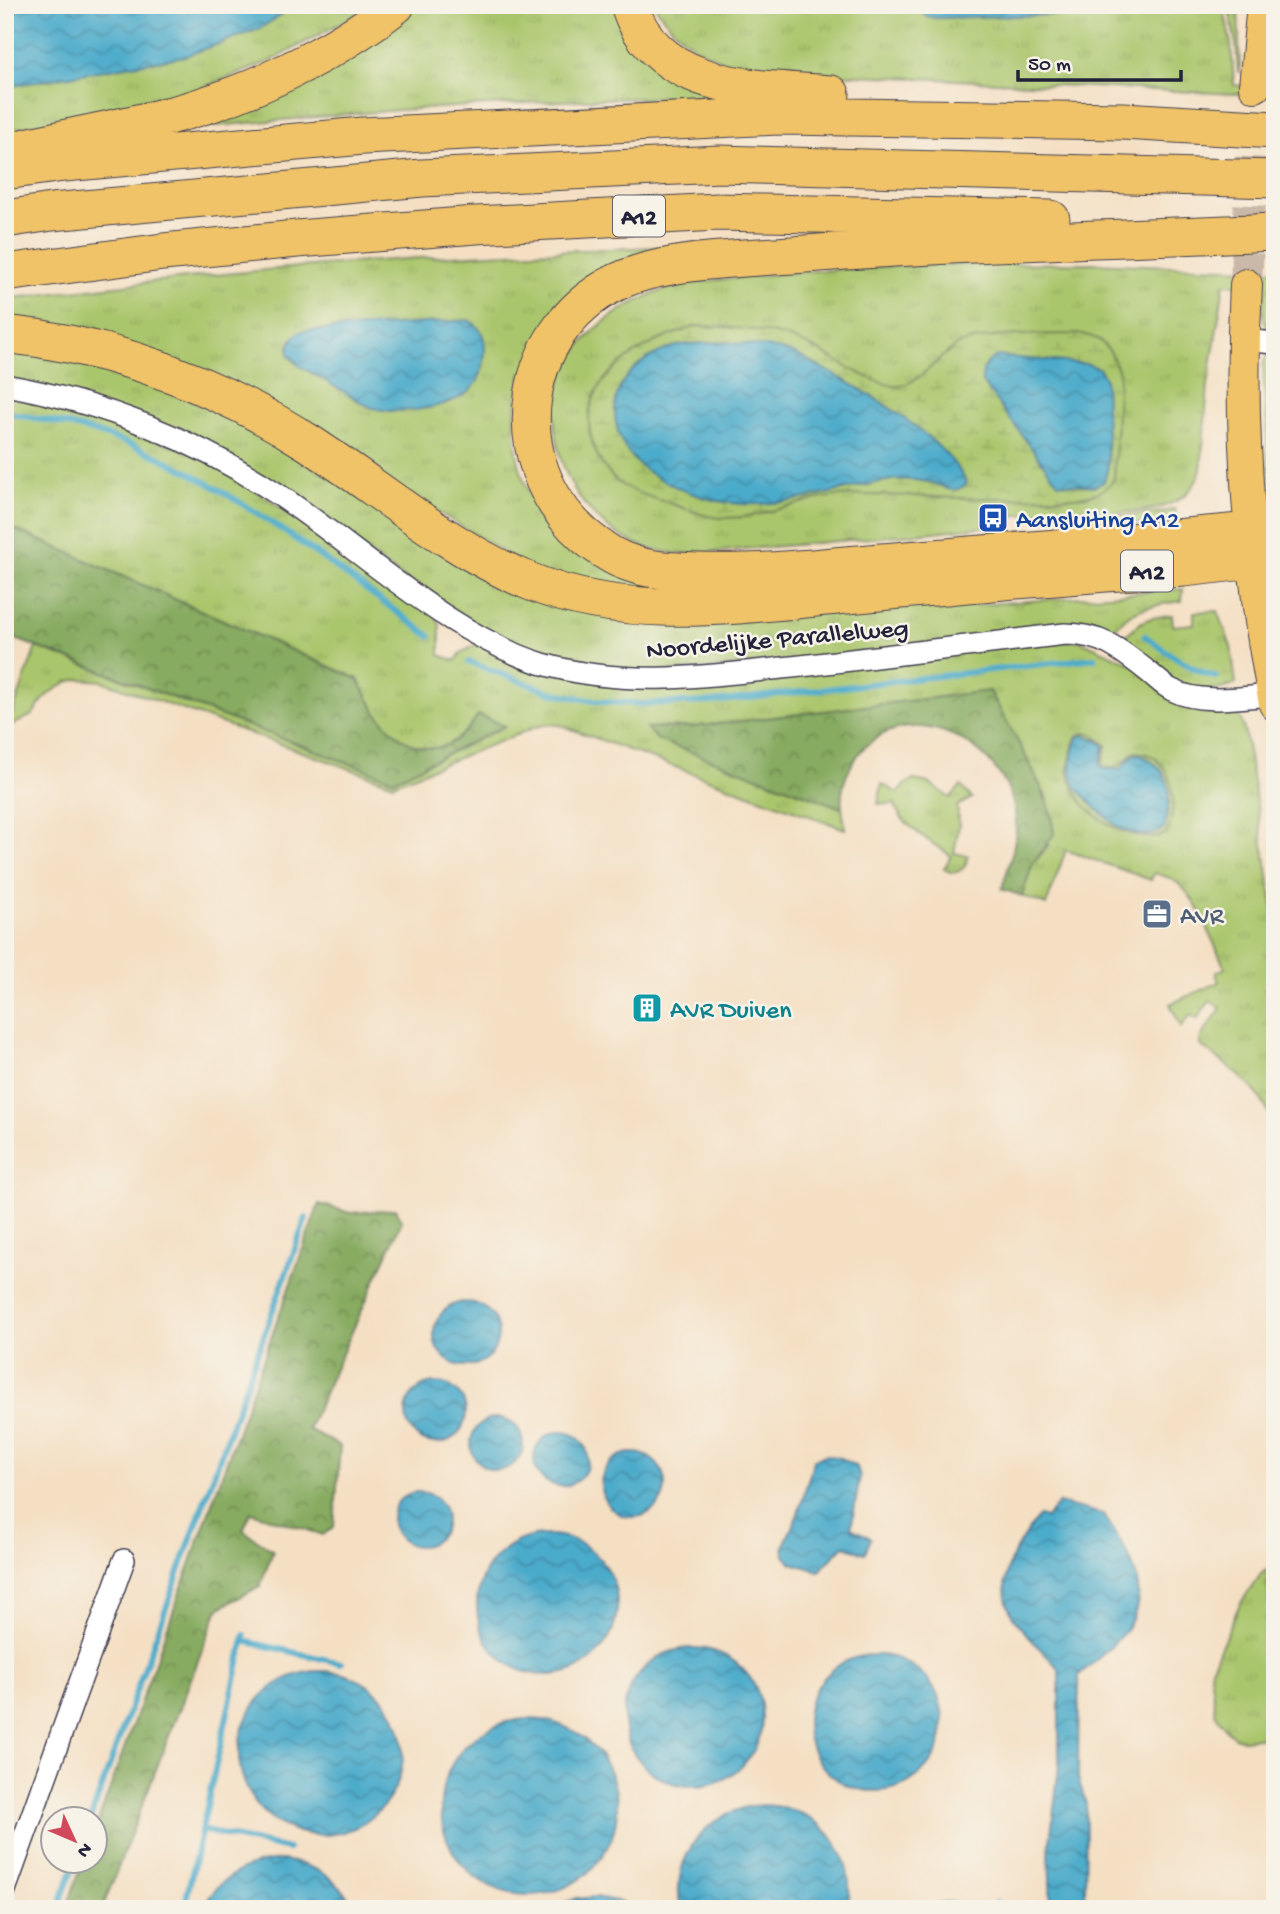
<svg xmlns="http://www.w3.org/2000/svg" width="1280" height="1914" font-family="'Gochi Hand',sans-serif">
<defs>
<pattern id="grass-tufts" width="24" height="20" patternUnits="userSpaceOnUse" patternTransform="scale(1.75)"><rect width="24" height="20" fill="#aac66c"/><path d="M3 7l-1-3M5 7V3M7 7l1-3M15 17l-1-3M17 17v-4M19 17l1-3" fill="none" stroke="#92aa5e"/></pattern>
<pattern id="forest-crowns" width="20" height="18" patternUnits="userSpaceOnUse" patternTransform="scale(1.75)"><rect width="20" height="18" fill="#87ab60"/><path d="M2 6a3 3 0 1 1 6 0M12 15a3 3 0 1 1 6 0" fill="none" stroke="#6e8b50"/></pattern>
<pattern id="wetland-marsh" width="20" height="14" patternUnits="userSpaceOnUse" patternTransform="scale(1.75)"><rect width="20" height="14" fill="#aac66c"/><path d="M1 5h8M5 5V1M11 12h8M15 12V8" fill="none" stroke="#92aa5e"/></pattern>
<pattern id="water-waves" width="16" height="10" patternUnits="userSpaceOnUse" patternTransform="scale(1.75)"><rect width="16" height="10" fill="#4cabcb"/><path d="M0 5q4-4 8 0t8 0" fill="none" stroke="#3f8ba6"/></pattern>
</defs>
<rect width="100%" height="100%" fill="#f7f3e8"/>
<filter id="ink" filterUnits="userSpaceOnUse"><feTurbulence type="fractalNoise" baseFrequency=".0143" numOctaves="2"/><feDisplacementMap in="SourceGraphic" scale="14" xChannelSelector="R" yChannelSelector="G"/><feConvolveMatrix kernelMatrix="1 2 1 2 8 2 1 2 1" color-interpolation-filters="sRGB"/></filter>
<filter id="wash" filterUnits="userSpaceOnUse"><feTurbulence type="fractalNoise" baseFrequency=".00686" numOctaves="4" result="noise"/><feDisplacementMap in="SourceGraphic" scale="28" xChannelSelector="R" yChannelSelector="G"/><feGaussianBlur stdDeviation="1.57" result="paint"/><feColorMatrix in="noise" values="0 0 0 0 0 0 0 0 0 0 0 0 0 0 0 0 0 1.4 0 .05"/><feComposite in="paint" operator="in"/></filter>
<g filter="url(#wash)">
<rect width="100%" height="100%" fill="#f4dfc3"/>
<path fill="url(#grass-tufts)" stroke="#667454" stroke-width="2" d="M5,5H369L350,18L273,60L192,92L70,119L5,130Z
M411,5H620L733,97L597,99L399,110L131,133Z
M654,5H1223L1231,44L1234,85L1273,87L1275,79V96L754,70C708,58 682,45 654,5Z
M1228,5H1238L1240,72L1238,71L1236,44Z
M738,244L671,256L522,373C508,425 513,484 551,525C557,531 563,540 570,544C603,561 645,574 680,588L681,597L537,573L325,442L5,324V299C125,285 245,270 365,262C489,252 614,249 738,244Z
M1091,263L1275,270V336C1258,325 1264,303 1264,286L1224,284L1208,385L1201,469C1187,519 1126,511 1084,513L1083,509L1009,516L1008,505L992,506L993,526C914,534 835,542 756,548C724,550 687,558 655,550C590,533 553,474 555,410C557,357 600,317 646,297C680,281 720,280 757,276C868,264 979,264 1091,263Z
M5,351L29,353L143,379L253,427L488,581L964,606L1183,589L1182,601C1164,604 1144,605 1128,616C1120,622 1116,630 1106,634L641,674L531,654L454,613L258,475L5,380Z
M1275,351V589L1263,363L1268,354Z
M5,391L84,409L219,465L436,616L440,626V655L455,661L461,653L477,644L579,678L1079,640L1235,711L1241,720L1245,733L1275,917V1132C1266,1090 1233,1070 1200,1045L1201,1037L1221,1008L1210,1001L1197,1019L1190,1015L1181,1027L1170,1004L1219,982L1216,973L1225,968C1213,943 1198,896 1175,881C1169,877 1161,875 1154,873L1151,880L1066,850L1046,905L1022,896L1032,865L1048,846L1053,821L1047,798L990,691L692,727L646,728L658,740L842,808L845,829L560,725L547,724L536,727L393,784L102,681L79,679L67,682L47,695L32,715L13,725L9,723L36,647L394,780L505,726L478,715C447,763 408,756 377,713C370,702 364,690 358,679L5,525Z
M1175,509L1176,517C1142,529 1118,523 1084,519L1163,512Z
M1218,611L1231,647L1236,684C1186,705 1158,670 1120,641C1139,622 1144,617 1172,615L1173,626L1194,624V612Z
M914,780L929,783L950,798L961,786L972,798L957,806L959,825L954,853L968,856C966,870 956,877 944,869L951,856C935,844 898,824 895,804H878L882,784L898,793L907,783Z
M1266,1570L1275,1650V1718L1270,1731L1264,1737L1244,1740L1235,1737L1227,1731L1215,1713L1210,1671L1240,1604L1262,1573Z"/>
<path fill="url(#forest-crowns)" stroke="#54664e" stroke-width="2" d="M5,525L358,679C364,690 370,703 377,713C409,756 447,763 478,715L505,726L394,780L5,635Z
M990,691C1011,731 1050,790 1054,834L1032,865L1022,896L1002,889C1008,868 1017,844 1016,821C1012,744 901,687 853,762C845,776 840,792 842,808L658,740L646,728L692,727Z
M319,1204L351,1213L396,1209L402,1221L308,1429L340,1446L334,1527L323,1535L251,1512L243,1530L273,1551L260,1586L218,1609L102,1909H66L83,1862H94L95,1830Z"/>
<path fill="url(#wetland-marsh)" stroke="#667454" stroke-width="2" d="M697,326C733,327 773,329 807,345C835,358 864,380 894,386C915,389 939,356 956,346C982,332 1051,335 1083,334L1098,339L1110,351L1119,372L1114,479C1101,501 1068,497 1046,497C1017,498 989,499 960,498C920,497 879,493 838,496C796,499 756,523 713,517C699,515 685,508 672,504C656,499 637,494 622,485C614,480 606,470 601,462C579,425 588,390 621,363C644,345 669,335 697,326Z
M1082,733H1090L1106,745L1102,765C1118,775 1123,758 1135,752C1173,754 1178,798 1169,828C1166,838 1155,838 1146,837C1116,834 1082,812 1071,782C1067,773 1069,765 1071,756C1073,746 1073,738 1082,733Z"/>
<path fill="url(#water-waves)" stroke="#376683" stroke-width="2" d="M5,5L30,8L40,5H296L259,29L185,56L5,87Z
M916,5H1092V10L1088,14L936,18L926,16Z
M468,320C481,327 485,336 485,351C484,361 483,372 477,382C461,408 400,416 373,408C365,406 356,399 349,395C332,385 315,375 298,365L289,355C288,343 292,337 302,331Z
M723,342C746,344 769,346 792,353C804,357 815,365 826,370C869,393 947,439 967,484C949,497 947,485 929,482C917,480 903,479 892,480C833,489 773,514 714,500C691,495 654,479 637,463C629,455 621,442 618,432C606,389 631,362 670,348C685,342 706,344 723,342Z
M997,356L1087,364L1099,368L1105,378L1108,467L1104,482L1095,486L1058,483L982,382C982,369 984,363 997,356Z
M1085,735L1100,742L1104,746L1100,764L1103,769H1121L1132,756L1139,754C1175,771 1172,795 1164,829C1136,847 1108,821 1089,801C1085,796 1078,791 1075,785C1067,770 1073,751 1078,737Z
M434 1334a32 32 0 1 1 64 0a32 32 0 1 1-64 0Z
M406 1413a30 30 0 1 1 60 0a30 30 0 1 1-60 0Z
M471 1444a26 26 0 1 1 52 0a26 26 0 1 1-52 0Z
M534 1459a27 27 0 1 1 54 0a27 27 0 1 1-54 0Z
M601 1485a32 32 0 1 1 64 0a32 32 0 1 1-64 0Z
M825,1455L840,1458L857,1467L860,1477L851,1528L871,1538L865,1553L844,1546L819,1571L792,1563L785,1556L783,1547L798,1514L814,1460Z
M392 1519a27 27 0 1 1 54 0a27 27 0 1 1-54 0Z
M1059,1503L1103,1514C1129,1554 1159,1594 1119,1638C1107,1652 1092,1663 1079,1675L1078,1778L1086,1804L1085,1909H1051L1049,1851L1059,1766V1669C1046,1654 1021,1631 1012,1615C993,1580 1017,1543 1039,1516L1046,1518Z
M477 1605a70 70 0 1 1 140 0a70 70 0 1 1-140 0Z
M624 1717a69 69 0 1 1 138 0a69 69 0 1 1-138 0Z
M807 1723a68 68 0 1 1 136 0a68 68 0 1 1-136 0Z
M239 1753a82 82 0 1 1 164 0a82 82 0 1 1-164 0Z
M441 1807a88 88 0 1 1 176 0a88 88 0 1 1-176 0Z
M762,1805C821,1807 857,1851 848,1909H681C669,1856 710,1808 762,1805Z
M282,1860C315,1864 340,1879 355,1909H202C219,1877 247,1862 282,1860Z
M596,1897L617,1901L637,1909H549L575,1899Z
M950,1902L971,1904L984,1909H917Z"/>
<g fill="none" stroke-linecap="round" stroke-linejoin="round">
<path stroke="#4cabcb" stroke-width="6" d="M5,412C46,420 85,427 124,442C231,484 336,569 430,636
M1145,636C1168,653 1189,669 1216,677
M469,662L550,692L594,701L644,704L713,702L1095,658
M244,1641L341,1663
M90,1820L306,1218
M201,1830L288,1849
M996,1903L1008,1909
M58,1909L75,1862
M184,1909L245,1635"/>
</g>
</g>
<g filter="url(#ink)">
<g fill="none" stroke-linecap="round" stroke-linejoin="round">
<path stroke="#cab9a8" stroke-width="32" stroke-dasharray="32 16" stroke-linecap="butt" d="M1246,285L1255,86"/>
<g stroke="#423e4f" stroke-width="24">
<path id="street" d="M1243,340L1275,343
M5,385C102,402 197,440 279,495C360,549 450,636 543,664C631,690 721,674 810,665C895,655 980,644 1065,634C1103,634 1122,651 1151,674C1157,679 1164,686 1172,690C1202,705 1241,697 1273,695
M5,1890L124,1560"/>
</g>
<g stroke="#423e4f" stroke-width="34">
<path id="primary" d="M1255,86L1263,5
M1246,285C1240,389 1245,495 1258,599C1262,634 1269,669 1275,704"/>
</g>
<g stroke="#423e4f" stroke-width="39">
<path id="highway" d="M629,5C657,92 757,88 831,94
M22,148C70,137 119,128 168,116C244,97 334,54 396,5
M5,171L64,163L363,136L778,116L1123,121L1275,130
M5,219L52,212L422,178L720,164L1275,179
M5,273L163,252L297,239L476,225L718,212L1051,219
M5,334C116,346 215,383 309,443C382,490 449,549 531,582C634,624 752,603 859,594C967,584 1075,574 1184,568L1254,560
M1251,531C1128,543 1004,552 881,562C821,567 760,574 700,572C675,571 650,571 627,562C612,557 597,546 585,536C499,461 519,322 626,278C673,259 753,258 805,254C961,242 1118,239 1275,232"/>
</g>
<use href="#street" stroke="#fff" stroke-width="21"/>
<use href="#primary" stroke="#f0c369" stroke-width="32"/>
<use href="#highway" stroke="#f0c369" stroke-width="37"/>
</g>
</g>
<defs>
<g id="bus-square" transform="scale(1.575)"><rect x="-9" y="-9" width="18" height="18" rx="4" fill="#1a4fb4" stroke="#f7f3e8"/><path d="M-5-6H5V4H4V6H2V4H-2V6H-4V4H-5ZM-3.5-4V0h7V-4ZM-3.5 1.2v1.5H-2V1.2ZM2 1.2v1.5H3.5V1.2Z" fill="#fff"/></g>
<g id="office-square" transform="scale(1.575)"><rect x="-9" y="-9" width="18" height="18" rx="4" fill="#5c6f8a" stroke="#f7f3e8"/><path d="M-6-3h4V-5.5h4V-3h4V5H-6ZM-1-4.5V-3h2v-1.5ZM-6 0V1H6V0Z" fill="#fff"/></g>
<g id="building-square" transform="scale(1.575)"><rect x="-9" y="-9" width="18" height="18" rx="4" fill="#0f9aa8" stroke="#f7f3e8"/><path d="M-4-6H4V6H1V3H-1V6H-4ZM-2.5-4.3h1.7v1.8h-1.7ZM.8-4.3h1.7v1.8H.8ZM-2.5-1h1.7V.8h-1.7ZM.8-1h1.7V.8H.8Z" fill="#fff"/></g>
</defs>
<g fill-rule="evenodd">
<use href="#bus-square" x="993" y="518"/>
<use href="#office-square" x="1157" y="914"/>
<use href="#building-square" x="647" y="1008"/>
</g>
<g text-anchor="middle" stroke-width="5" stroke-linejoin="round" paint-order="stroke">
<g fill="#f7f3e8" stroke="#62616f" stroke-width="2">
<rect x="613" y="195.5" width="52" height="41" rx="5"/>
<rect x="1121" y="550.5" width="52" height="41" rx="5"/>
</g>
<g font-size="24" font-weight="bold" fill="#22223b">
<text x="639" y="224">A12</text>
<text x="1147" y="579">A12</text>
</g>
<g font-size="26" fill="#164399" stroke="#f7f3e8" text-anchor="start">
<text x="1016" y="527">Aansluiting A12</text>
</g>
<g font-size="26" fill="#22223b" stroke="#f7f3e8">
<text transform="translate(777 637) rotate(-5)" y="9">Noordelijke Parallelweg</text>
</g>
<g font-size="26" fill="#4e5e75" stroke="#f7f3e8" text-anchor="start">
<text x="1180" y="923">AVR</text>
</g>
<g font-size="26" fill="#0d838f" stroke="#f7f3e8" text-anchor="start">
<text x="670" y="1017">AVR Duiven</text>
</g>
</g>
<rect width="1280" height="1914" fill="none" stroke="#f7f3e8" stroke-width="28"/>
<g transform="translate(74 1840) rotate(134)"><circle r="33" fill="#f7f3e8" stroke="#a29fa3" stroke-width="2"/>
<path d="M0-5L12 26L0 18L-12 26Z" fill="#d1495b"/>
<text y="-10" font-size="19" font-weight="bold" text-anchor="middle" fill="#22223b">N</text>
</g>
<path d="M1018 70v10h163v-10" fill="none" stroke="#22223b" stroke-width="3.5"/>
<text x="1028" y="70" font-size="21" fill="#22223b" stroke="#f7f3e8" stroke-width="5" paint-order="stroke">50 m</text>
</svg>
